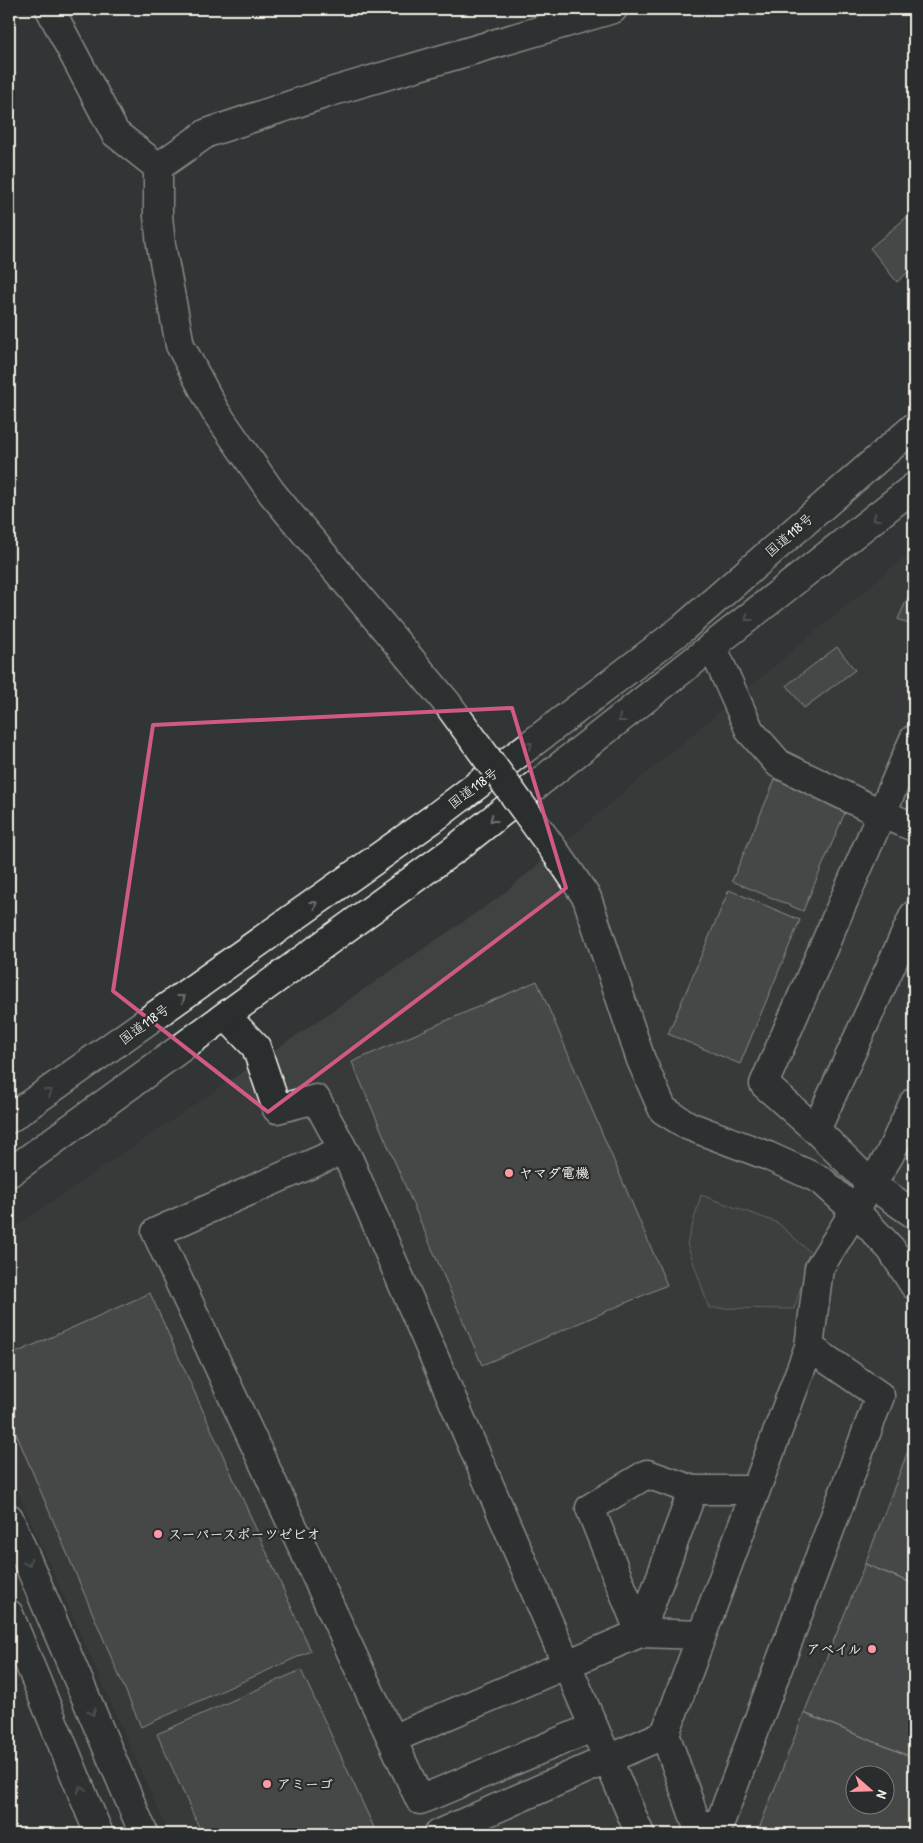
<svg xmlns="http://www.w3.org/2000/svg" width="923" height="1843" font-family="'Patrick Hand','Klee One',sans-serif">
<rect width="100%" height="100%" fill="#323535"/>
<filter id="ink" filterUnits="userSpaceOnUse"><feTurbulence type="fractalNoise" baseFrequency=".02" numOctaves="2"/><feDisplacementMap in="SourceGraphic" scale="10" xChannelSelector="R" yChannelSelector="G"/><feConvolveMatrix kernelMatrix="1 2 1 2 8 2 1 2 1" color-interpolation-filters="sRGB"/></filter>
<g filter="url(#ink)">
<path fill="#404242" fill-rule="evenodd" d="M914,549V1834H169L9,1472V1231L498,898ZM856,1776H886V1806H856Z"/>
<path fill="#4b4d4c" stroke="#a09f9a" d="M701,1195L778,1223L811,1253L794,1309L709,1308L687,1244Z"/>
<path fill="#5f605f" stroke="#f4f1e8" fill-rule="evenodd" d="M914,211V267L897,282L870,248Z
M914,584V627L898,619Z
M837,647L855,670L804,708L787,685Z
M778,773L849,803L803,911L732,881Z
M729,890L800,920L740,1064L668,1034Z
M537,981L667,1285L482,1365L352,1062Z
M150,1293L311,1651L141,1727L9,1417V1356Z
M914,1435V1584L865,1564Z
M865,1564L914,1584V1758L804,1713Z
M301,1670L377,1834H202L157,1734Z
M804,1713L914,1758V1834H757ZM856,1776H886V1806H856Z"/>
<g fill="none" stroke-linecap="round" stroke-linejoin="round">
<g stroke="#f4f1e8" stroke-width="31">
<path id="minor" d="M50,9L115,133L158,167
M712,646L750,731L779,764L882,814L914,827
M447,703L272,493L215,411L180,345L161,245L158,216V167L207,133L327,93L613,9
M564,864L587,898L641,1060L663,1110L689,1126L768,1156L821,1180L854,1210L891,1249L914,1285
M914,915L816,1130L872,1185L914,1214
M227,1017L256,1047L277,1109L316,1099L349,1160L640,1834
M816,1130L764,1084L914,739
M343,1150L156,1232L420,1800L594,1727
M9,1518L144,1834
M9,1614L99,1834
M640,1633L590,1508L647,1474L693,1490
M640,1633L693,1490H756
M665,1734L697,1825H719L880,1396L809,1347
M392,1739L640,1633L702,1635
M438,1834L665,1734L809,1347L819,1268L889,1156L914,1102"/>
</g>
<g stroke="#f4f1e8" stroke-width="31">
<path id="highway" d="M9,1119L434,818L683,628L914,427
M9,1173L455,849L914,487"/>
</g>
<use href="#minor" stroke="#2a2d2e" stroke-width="28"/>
<use href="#highway" stroke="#2a2d2e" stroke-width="28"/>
<g stroke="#f4f1e8" stroke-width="31" stroke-linecap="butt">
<path id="minor-bridge" d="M447,703L564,864"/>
</g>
<use href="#minor-bridge" stroke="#2a2d2e" stroke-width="28"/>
</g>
<defs><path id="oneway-chevron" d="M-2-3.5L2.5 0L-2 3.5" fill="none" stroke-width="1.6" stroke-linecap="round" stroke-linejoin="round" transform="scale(1.25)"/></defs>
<g stroke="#71726f">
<use href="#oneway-chevron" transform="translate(876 518) rotate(142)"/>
<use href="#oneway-chevron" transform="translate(748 618) rotate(142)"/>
<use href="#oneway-chevron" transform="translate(621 719) rotate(142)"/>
<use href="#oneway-chevron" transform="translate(529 745) rotate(-37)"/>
<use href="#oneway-chevron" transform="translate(493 819) rotate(142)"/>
<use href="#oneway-chevron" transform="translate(314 904) rotate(-36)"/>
<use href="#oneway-chevron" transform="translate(182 998) rotate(-36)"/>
<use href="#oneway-chevron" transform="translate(49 1092) rotate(-34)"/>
<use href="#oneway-chevron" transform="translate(28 1563) rotate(67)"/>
<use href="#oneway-chevron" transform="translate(92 1712) rotate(67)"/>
<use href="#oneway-chevron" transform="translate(81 1789) rotate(-112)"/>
</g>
</g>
<path d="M0 0H923V1843H0ZM512,708L566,888L268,1112L113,991L153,725Z" fill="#323535" fill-opacity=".55" fill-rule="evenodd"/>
<path fill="none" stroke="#d15985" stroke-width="4" stroke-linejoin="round" d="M512,708L566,888L268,1112L113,991L153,725Z"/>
<g fill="#ff9aa2" stroke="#2a2d2e" stroke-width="2">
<circle cx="509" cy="1173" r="5"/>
<circle cx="158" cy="1534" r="5"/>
<circle cx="872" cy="1649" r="5"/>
<circle cx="267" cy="1784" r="5"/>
</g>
<g text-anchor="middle" stroke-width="4.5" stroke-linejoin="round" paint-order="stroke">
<g font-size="14" fill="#f4f1e8" stroke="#2a2d2e">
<text transform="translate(789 535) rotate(-41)" y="5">国道118号</text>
<text transform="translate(473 788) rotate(-37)" y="5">国道118号</text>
<text transform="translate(144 1024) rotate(-36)" y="5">国道118号</text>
</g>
<g font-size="14" font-weight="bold" fill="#f4f1e8" stroke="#2a2d2e" text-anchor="start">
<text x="519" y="1178">ヤマダ電機</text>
<text x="168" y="1539">スーパースポーツゼビオ</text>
<text x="862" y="1654" text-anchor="end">アベイル</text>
<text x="277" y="1789">アミーゴ</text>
</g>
</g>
<rect width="923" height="1843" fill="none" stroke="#2a2d2e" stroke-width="30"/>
<rect x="15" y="15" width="893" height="1813" fill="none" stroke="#f4f1e8" stroke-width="2" filter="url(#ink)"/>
<g transform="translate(870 1790) rotate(110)"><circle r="24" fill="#2a2d2e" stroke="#7b7b78"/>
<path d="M0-4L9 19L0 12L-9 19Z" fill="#ff9aa2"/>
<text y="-8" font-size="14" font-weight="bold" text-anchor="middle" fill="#f4f1e8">N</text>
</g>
</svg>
